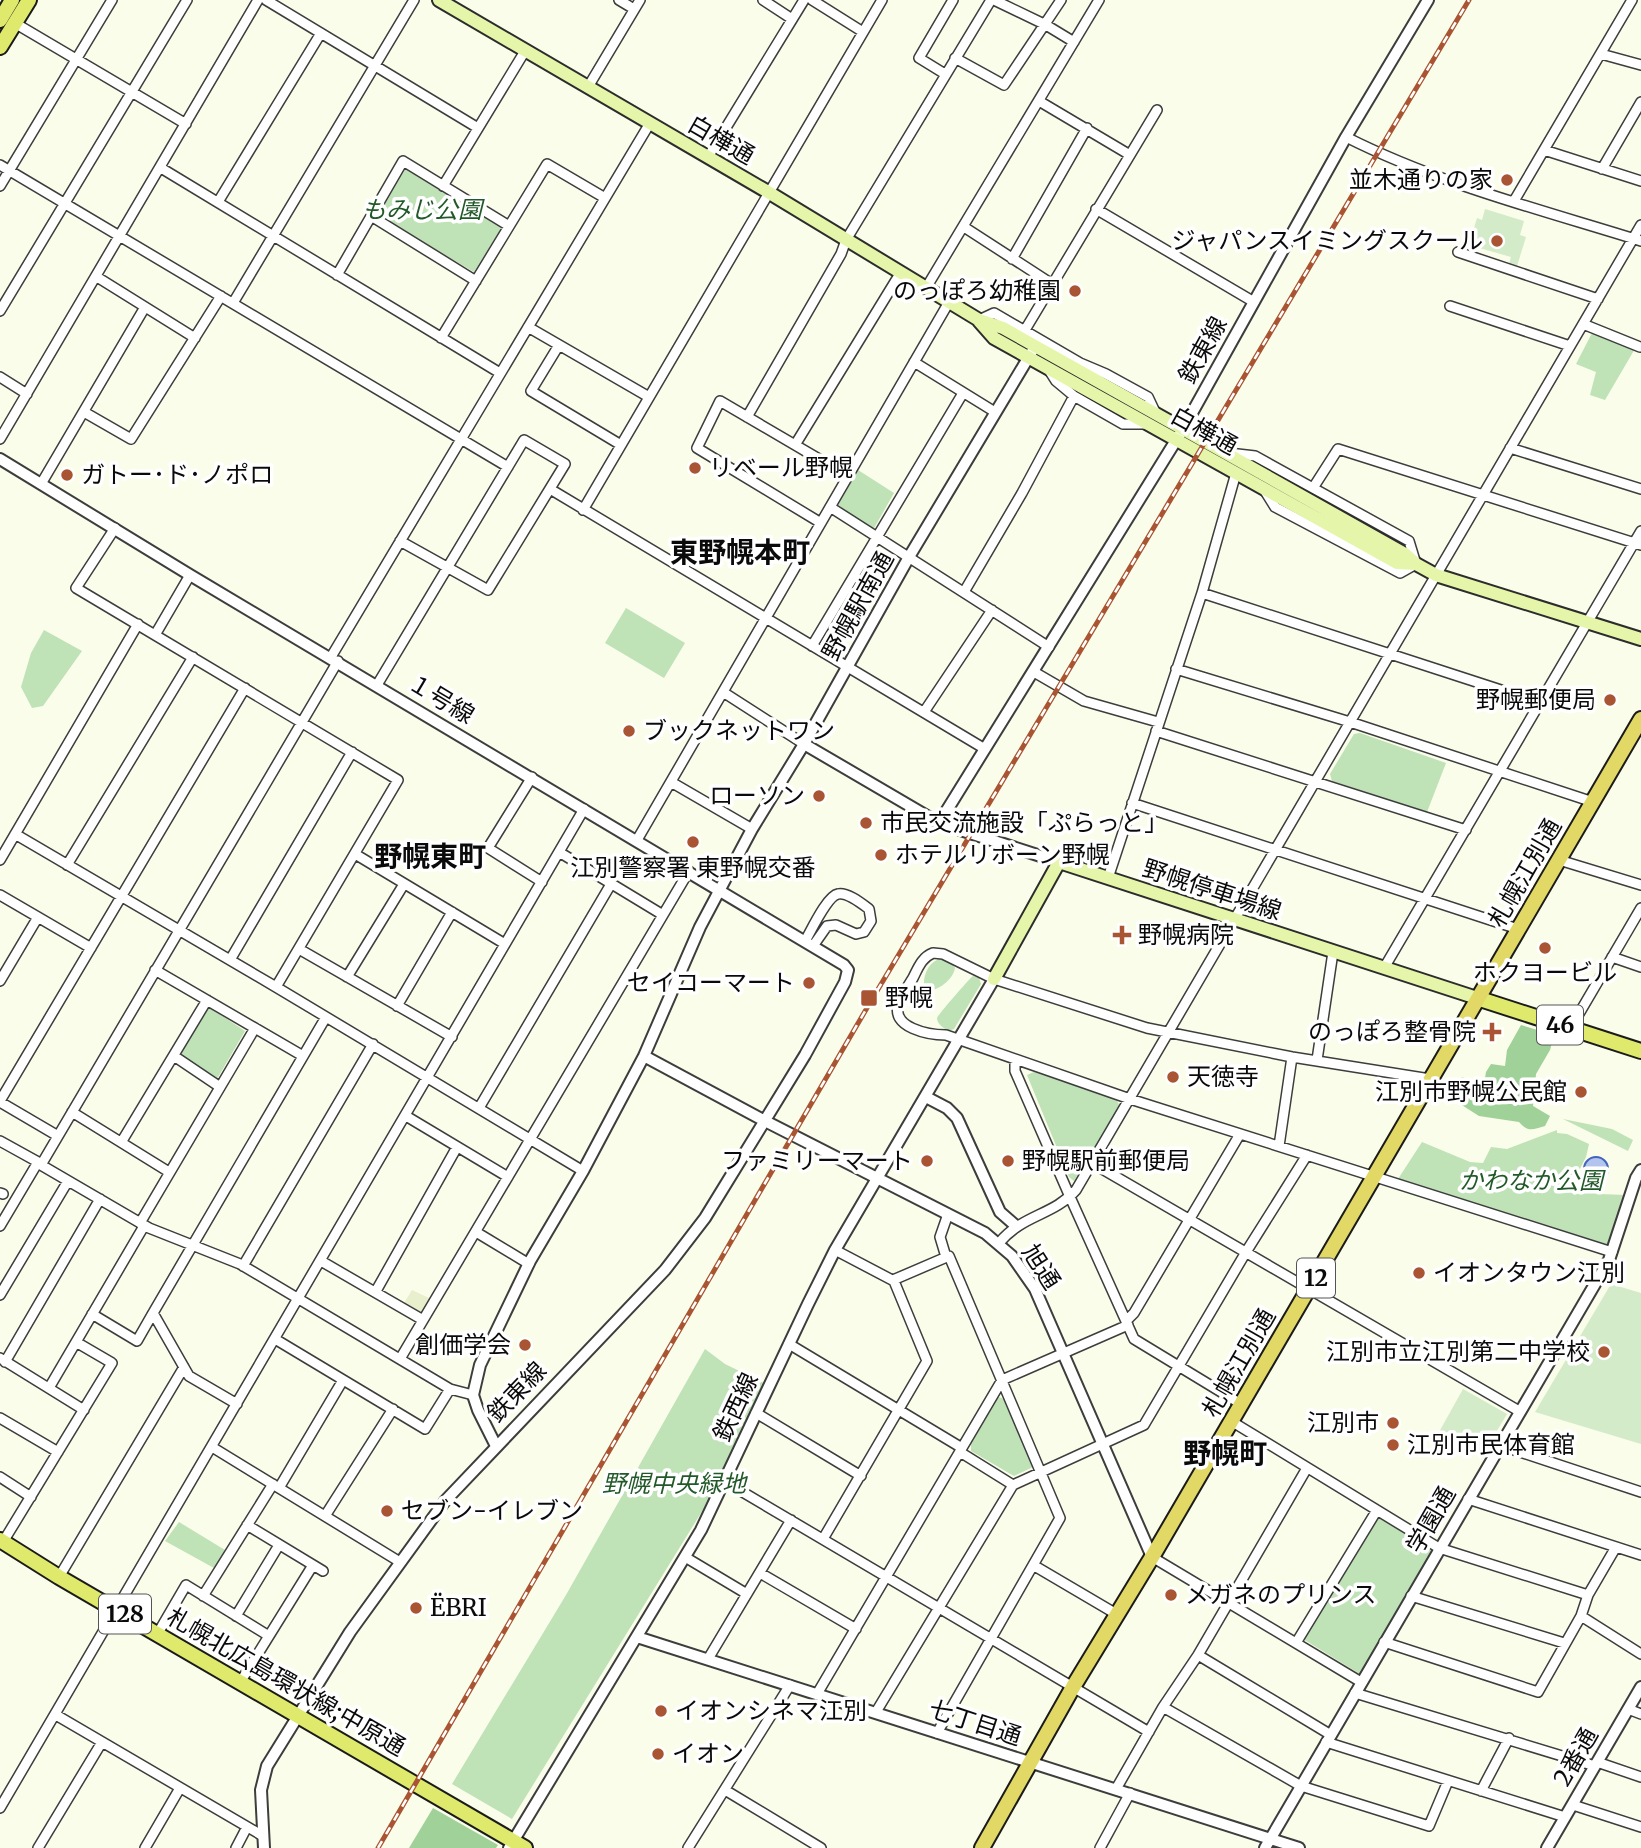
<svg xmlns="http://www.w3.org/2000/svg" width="1641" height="1848" font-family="Merriweather,'Noto Sans JP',serif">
<rect width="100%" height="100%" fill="#fafde9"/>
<path fill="#e7efcc" d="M412,1290L431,1299L423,1313L404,1303Z"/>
<path fill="#bfe2b7" d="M406,168L502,227L474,272L378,216Z
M1592,333L1619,342L1618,344L1636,347L1605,400L1590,395L1596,372L1576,364Z
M858,470L894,493L873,530L838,505Z
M626,608L685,643L664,678L605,643Z
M44,630L82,651L43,706L32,708L21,687L31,653Z
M1360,733L1446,763L1427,812L1332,781L1330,774L1354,734Z
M942,958L950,961L955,968C953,980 937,992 925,991C921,978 928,961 942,958Z
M973,976L979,978L981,984L954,1029L948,1031C944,1028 937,1024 937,1018C937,1016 969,979 973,976Z
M209,1007L245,1031L217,1079L178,1055Z
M1034,1072L1116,1098L1120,1107L1074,1181L1069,1177L1027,1075Z
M1563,1119L1612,1129L1633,1140L1628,1151Z
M1557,1130V1133L1567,1134L1589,1144L1586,1157L1571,1186L1599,1194L1626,1195L1618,1225L1607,1248L1398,1179L1422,1142L1470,1162L1483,1163L1491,1147L1507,1149Z
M705,1349L725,1364L764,1383L709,1500L512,1819L452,1784L566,1595Z
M998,1397L1005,1399L1033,1467L1014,1476L971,1451V1444Z
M1377,1516L1434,1551L1360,1674L1303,1639Z
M179,1522L225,1550L214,1568L165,1541Z"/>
<path fill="#9fd198" d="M1521,1025L1554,1035L1550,1050L1536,1074L1533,1106L1550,1116L1545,1126C1532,1130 1528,1132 1519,1122L1479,1116L1446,1095L1462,1077L1484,1084L1486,1072L1491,1064L1505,1066L1507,1050Z
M433,1808L498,1845L496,1848H409Z"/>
<path fill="#d3ebc8" d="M1485,209L1524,221L1520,235L1526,237L1517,266L1509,264L1511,257L1469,245L1477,218L1482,220Z
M1611,1284L1641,1293V1444L1535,1412Z
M1463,1389L1507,1414L1482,1456L1439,1432Z"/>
<path fill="#b3c5ee" stroke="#4264bd" stroke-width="2" d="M1584 1169a12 12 0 1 1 24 0a12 12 0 1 1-24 0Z"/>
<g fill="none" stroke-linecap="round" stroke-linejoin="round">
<g stroke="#3d3d3d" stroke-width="12">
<path id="minor" d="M266,0L478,128
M619,0L634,9
M763,0L792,19
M812,0L863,32
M994,0L1046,25L1074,42
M13,22L186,124
M1601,54L1641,65
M955,58L1004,85L1061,0
M945,74L919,58L953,0
M588,87L640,0
M1039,101L1130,155
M1346,137C1439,184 1542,210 1641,241
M1544,150L1641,181
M708,157L804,0
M0,165L508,467
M161,168L500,373
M1602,169L1641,102
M0,186L112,0
M443,186L525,51
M1514,201L1632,0
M218,202L321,33
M1096,209L1254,302
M371,216L476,281
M964,227L1052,284
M1458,252L1598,299
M1012,259L1087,128
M337,275L403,161L509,226
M97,277L195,338
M926,288L1099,0
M233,303L414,0
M1450,306L1570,346
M0,311L187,0
M979,320L994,313L1080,363L1106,374L1148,397L1156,414
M1583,324L1640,347
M528,327L649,397
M1025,330L1157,110
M441,338L547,164L605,198
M559,345L531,391L621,445
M914,362L995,412
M1049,370L1056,381L1074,396L1123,424H1146
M0,377L27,394
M84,412L131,439L221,296
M747,417L841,254L846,240L991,0
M0,439L258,0
M795,445L901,272
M1510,448L1641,489
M1229,453L1255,456L1409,541L1416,564L1400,573L1275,507L1265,491
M41,484L145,307
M1313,488L1338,449L1641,545
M550,489L985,749
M830,507L1049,647
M583,510L882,0
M821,523L697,448L720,401L848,476
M115,528L76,588L398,780L276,987
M964,592L1022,493L1074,396
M1202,593L1541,703
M155,635L190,575
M812,646L963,393
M331,657L650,123
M1176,669L1350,722L1593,802
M1034,672L1084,701L1158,722
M377,685L524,440L565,464L488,590L400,541
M723,692L804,744
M924,712L992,610
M1156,731L1466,830
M532,777L488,848L542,882
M671,782L752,829
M1132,803L1518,929
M15,834L276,987L583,1171
M637,840L949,302
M559,852L663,915
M355,854L505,944
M0,860L138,624
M1559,860L1641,885
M67,865L193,657
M1108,878L1202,593L1236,473
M0,895L91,948
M805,941C811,931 827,896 838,894C847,892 861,903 869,909L871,921L864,932L856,934L836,925L827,926L813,946
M299,949L452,1037
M1612,957L1641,967
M230,960L352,752
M1384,968L1641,531
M155,970L303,1056
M347,977L404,884
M0,981L38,917
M397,1006L452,912
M1570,1029L1641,908
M174,1056L220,1087
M1015,1060V1071L1070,1197L1134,1339L1241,1404
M1317,1060L1333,952
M1430,1079L1292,1057L1147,1028L994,979L943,954L933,953C922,957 918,968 913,978C908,986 902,994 899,1003C889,1028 930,1035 946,1035L1130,1099L1612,1252
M0,1101L245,688
M0,1102L58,1136
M479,1108L611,884
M72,1112L169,1172
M406,1116L508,1177
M0,1141L38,1162
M122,1141L207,1000
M1279,1146L1292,1057
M1092,1163L1519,1411
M41,1165L149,1228L240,1264L450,1389L473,1395
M0,1193L3,1194
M140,1223L255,1028
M0,1226L38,1162L41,1165L338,661
M476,1232L529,1264
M999,1243C1023,1214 1053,1216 1076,1190L1641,225
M946,1257L940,1237L948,1214
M321,1261L423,1320
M243,1266L373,1044
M893,1280L949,1256L1060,1518L937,1733
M376,1291L457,1147
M0,1295L68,1181
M92,1314L137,1341L153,1313
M1126,1321L1134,1313L1240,1134
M275,1339L425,1429L450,1389
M789,1344L962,1448
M0,1358L84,1410
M400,1359L689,871
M5,1362L100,1199
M49,1388L144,1226
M237,1404L189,1376L153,1313L326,1017
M756,1413L861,1476
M0,1418L58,1452
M1231,1421L1439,1548L1588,1595
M1499,1445L1641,1492
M212,1447L400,1562
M960,1452L1013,1485
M0,1477L31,1497
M724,1481L1149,1732
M279,1488L343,1380
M1468,1499L1641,1555
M325,1516L393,1409
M247,1525L323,1571
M823,1539L927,1361L894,1281L835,1250
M3,1542L112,1363L76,1342
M685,1557L747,1594
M1152,1557L1361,1682
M1033,1565L1118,1615
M760,1573L856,1629
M59,1577L184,1367
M203,1596L273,1484
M1411,1596L1564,1643
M236,1616L279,1545
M1581,1616L1641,1654
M158,1633L186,1585L269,1636
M1384,1642L1538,1692L1581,1616L1588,1595L1616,1547
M1296,1643L1377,1510
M1198,1655L1331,1735
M708,1659L791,1520
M241,1681L313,1565
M1355,1693L1595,1766
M817,1694L1002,1380L1128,1325
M1163,1707L1301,1786L1429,1826L1448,1781
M1628,1709L1641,1714
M876,1712L1013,1485L1144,1425L1246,1252L1307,1155
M56,1715L263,1836
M1326,1742L1565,1817
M1597,1762L1641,1777
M1116,1789L1163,1707L1198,1655L1307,1468
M725,1790L821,1848
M1481,1791L1509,1738
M1573,1805L1641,1827
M0,1808L584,809
M38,1848L102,1742
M145,1848L180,1788
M236,1848L247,1827
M688,1848L790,1685
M1100,1848L1130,1793"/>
</g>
<g stroke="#3d3d3d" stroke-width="14">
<path id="tertiary" d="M0,459L190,575L844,965L848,970L845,982L805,1055L705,1218L665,1270L445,1501L350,1632L267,1766L261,1790L264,1848
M804,744L939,823L1059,862
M939,823L1183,429L1346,137L1428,0
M644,1056L765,1121L985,1233L1012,1256L1035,1289L1152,1557
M926,1097L947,1108L957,1118L1000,1212L1016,1226
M496,1446L478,1410L473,1395L480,1365L530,1261L583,1171L644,1056L700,927L752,829L804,744L909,557L1033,350
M637,1637L1299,1848
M509,1848L701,1530L808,1304L835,1250L994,979
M1265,1848L1609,1260L1636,1178L1641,1170
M1547,1848L1641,1687"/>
</g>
<g stroke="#2c2c2c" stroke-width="16">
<path id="secondary" d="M439,0L768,192L979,320L1003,328L1405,554L1416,564L1436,575L1641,639
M979,321L994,338L1397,563L1416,564
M994,979L1059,862L1480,999"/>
</g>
<g stroke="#1b1b1b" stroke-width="18">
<path id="primary" d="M0,20L12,0
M0,47L29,0
M1480,999L1641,1051
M0,1540L59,1577L525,1848"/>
</g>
<g stroke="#1b1b1b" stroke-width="18">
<path id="trunk" d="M982,1848L1073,1687L1152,1557L1641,719"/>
</g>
<use href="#minor" stroke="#fff" stroke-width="9"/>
<use href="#tertiary" stroke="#fff" stroke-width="10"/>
<use href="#secondary" stroke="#e5f6ab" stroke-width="12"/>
<use href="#primary" stroke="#dfe96c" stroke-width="14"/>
<use href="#trunk" stroke="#e2d866" stroke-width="14"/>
<g stroke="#a95432" stroke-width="5">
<path id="rail" d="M378,1848L871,1001L1469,0"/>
</g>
<use href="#rail" stroke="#fff" stroke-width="2.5" stroke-dasharray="8" stroke-linecap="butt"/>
</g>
<g fill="#a95432" stroke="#fff" stroke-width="2.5">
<circle cx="1507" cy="180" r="7"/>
<circle cx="1497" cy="241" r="7"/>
<circle cx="1075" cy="291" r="7"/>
<circle cx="695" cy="468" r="7"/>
<circle cx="67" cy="475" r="7"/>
<circle cx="1610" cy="700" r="7"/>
<circle cx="629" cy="731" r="7"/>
<circle cx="819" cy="796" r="7"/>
<circle cx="866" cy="823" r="7"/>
<circle cx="693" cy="842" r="7"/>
<circle cx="881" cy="855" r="7"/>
<path d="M1118.5 924.5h7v7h7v7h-7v7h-7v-7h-7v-7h7z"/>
<circle cx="1545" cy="948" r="7"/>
<circle cx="809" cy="983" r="7"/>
<rect x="860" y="989" width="18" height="18" rx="3.5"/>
<path d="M1488.5 1021.5h7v7h7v7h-7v7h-7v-7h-7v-7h7z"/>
<circle cx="1173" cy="1077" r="7"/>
<circle cx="1581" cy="1092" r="7"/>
<circle cx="927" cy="1161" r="7"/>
<circle cx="1008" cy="1161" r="7"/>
<circle cx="1419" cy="1273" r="7"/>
<circle cx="525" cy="1345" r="7"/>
<circle cx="1604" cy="1352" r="7"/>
<circle cx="1393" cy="1423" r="7"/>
<circle cx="1393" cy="1445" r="7"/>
<circle cx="387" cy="1511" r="7"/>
<circle cx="1171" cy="1595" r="7"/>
<circle cx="416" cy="1608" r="7"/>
<circle cx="661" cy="1711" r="7"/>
<circle cx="658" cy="1754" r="7"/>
</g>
<g text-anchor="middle" stroke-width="7" stroke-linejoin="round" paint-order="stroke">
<g fill="#fff" stroke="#545454" stroke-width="2">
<rect x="1537" y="1005.5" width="46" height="39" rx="5"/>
<rect x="1297" y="1258.5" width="38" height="39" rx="5"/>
<rect x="99" y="1594.5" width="52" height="39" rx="5"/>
</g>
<g font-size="23" font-weight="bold" fill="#0a0a0a">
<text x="1560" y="1033">46</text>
<text x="1316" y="1286">12</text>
<text x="125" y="1622">128</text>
</g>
<g font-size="24" fill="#0a0a0a" stroke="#fff">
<text transform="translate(721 140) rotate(30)" y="8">白樺通</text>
<text transform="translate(1203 350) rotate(-61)" y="8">鉄東線</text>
<text transform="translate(1204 431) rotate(29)" y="8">白樺通</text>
<text transform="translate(858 606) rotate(-61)" y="8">野幌駅南通</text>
<text transform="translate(441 699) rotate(31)" y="8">１号線</text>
<text transform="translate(1525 873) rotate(-60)" y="8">札幌江別通</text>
<text transform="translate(1212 890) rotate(18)" y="8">野幌停車場線</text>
<text transform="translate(1041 1267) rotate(57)" y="8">旭通</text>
<text transform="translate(1239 1363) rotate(-60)" y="8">札幌江別通</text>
<text transform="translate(517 1392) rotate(-46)" y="8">鉄東線</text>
<text transform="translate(736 1407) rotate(-65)" y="8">鉄西線</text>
<text transform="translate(1431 1520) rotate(-60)" y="8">学園通</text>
<text transform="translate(286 1682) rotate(30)" y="8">札幌北広島環状線;中原通</text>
<text transform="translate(975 1723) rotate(18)" y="8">七丁目通</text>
<text transform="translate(1576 1757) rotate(-60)" y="8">2番通</text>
</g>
<g font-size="24" fill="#0a0a0a" stroke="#fff" text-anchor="start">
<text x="1493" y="188" text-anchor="end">並木通りの家</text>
<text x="1483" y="249" text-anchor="end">ジャパンスイミングスクール</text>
<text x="1061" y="299" text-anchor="end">のっぽろ幼稚園</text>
<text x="709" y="476">リベール野幌</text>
<text x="81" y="483">ガトー･ド･ノポロ</text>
<text x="1596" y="708" text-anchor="end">野幌郵便局</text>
<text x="643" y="739">ブックネットワン</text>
<text x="805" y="804" text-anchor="end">ローソン</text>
<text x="880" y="831">市民交流施設「ぷらっと」</text>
<text x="895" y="863">ホテルリボーン野幌</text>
<text x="693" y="876" text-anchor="middle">江別警察署 東野幌交番</text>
<text x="1138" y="943">野幌病院</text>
<text x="1545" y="981" text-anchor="middle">ホクヨービル</text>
<text x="795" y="991" text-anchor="end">セイコーマート</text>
<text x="885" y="1006">野幌</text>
<text x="1476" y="1040" text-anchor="end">のっぽろ整骨院</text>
<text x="1187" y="1085">天徳寺</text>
<text x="1567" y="1100" text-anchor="end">江別市野幌公民館</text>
<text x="913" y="1169" text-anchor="end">ファミリーマート</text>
<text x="1022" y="1169">野幌駅前郵便局</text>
<text x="1433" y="1281">イオンタウン江別</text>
<text x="511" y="1353" text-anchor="end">創価学会</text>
<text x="1590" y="1360" text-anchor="end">江別市立江別第二中学校</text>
<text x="1379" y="1431" text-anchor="end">江別市</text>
<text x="1407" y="1453">江別市民体育館</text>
<text x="401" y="1519">セブン-イレブン</text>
<text x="1185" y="1603">メガネのプリンス</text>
<text x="430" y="1616">ËBRI</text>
<text x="675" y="1719">イオンシネマ江別</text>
<text x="672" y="1762">イオン</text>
</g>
<g font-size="24" font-style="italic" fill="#225929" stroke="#fff">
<text x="422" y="218">もみじ公園</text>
<text x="1531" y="1189">かわなか公園</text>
<text x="674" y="1492">野幌中央緑地</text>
</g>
<g font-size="28" font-weight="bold" fill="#0a0a0a" stroke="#fff">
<text x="740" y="562">東野幌本町</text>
<text x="430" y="866">野幌東町</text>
<text x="1225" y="1463">野幌町</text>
</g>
</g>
</svg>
